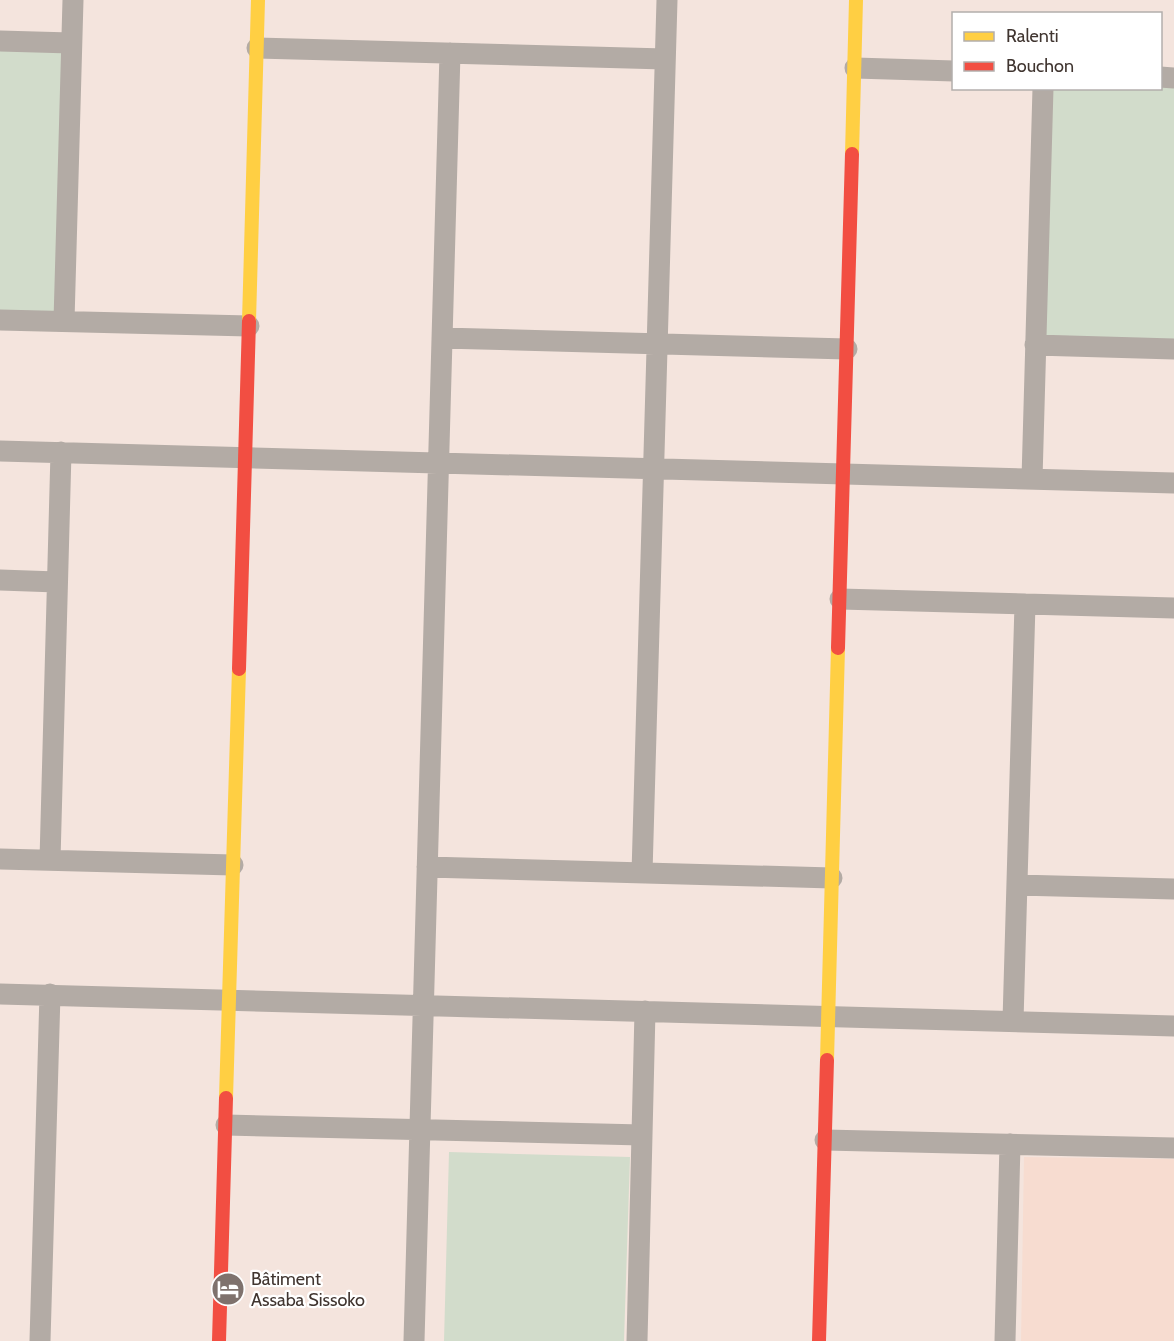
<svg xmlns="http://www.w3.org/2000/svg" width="1174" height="1341" font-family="Cabin,sans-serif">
<rect width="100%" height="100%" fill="#f4e4dd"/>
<path fill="#f7dcd0" d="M1024,1157L1174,1159V1341H1021Z"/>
<path fill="#d2dccb" d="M0,49L63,51L55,315L0,314Z
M1161,80H1174V345L1045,341L1052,89L1160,88Z
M449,1152L630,1157L624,1341H444Z"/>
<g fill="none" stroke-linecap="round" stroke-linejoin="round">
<path stroke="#b3aba5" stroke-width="21" d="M0,41L71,43
M257,48L665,59
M855,68L954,71
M1160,77L1174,78
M0,320L249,326
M64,321L73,0
M442,338L847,349
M1035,345L1174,349
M0,451L1174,483
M1032,479L1043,88
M0,580L57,582
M840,599L1174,608
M0,859L233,865
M50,860L61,452
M427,867L832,878
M642,873L667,0
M1017,885L1174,889
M0,994L1174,1026
M1013,1021L1025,604
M226,1125L642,1135
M825,1140L1174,1148
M40,1341L50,994
M414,1341L450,53
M637,1341L645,1011
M1005,1341L1010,1144"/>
<path stroke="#ffcf43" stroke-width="14" d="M852,154L856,0
M249,321L258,0
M827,1060L838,648
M226,1098L239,669"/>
<path stroke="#f24e42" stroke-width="14" d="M838,648L852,154
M239,669L249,321
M219,1341L226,1098
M819,1341L827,1060"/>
</g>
<defs>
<g id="hotel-disc" transform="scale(1.725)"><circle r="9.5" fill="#7f726d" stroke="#fff"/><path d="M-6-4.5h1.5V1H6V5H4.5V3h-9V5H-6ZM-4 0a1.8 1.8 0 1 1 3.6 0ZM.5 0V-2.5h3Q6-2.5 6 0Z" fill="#fff"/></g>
</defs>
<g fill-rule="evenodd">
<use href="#hotel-disc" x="228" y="1289"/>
</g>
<g text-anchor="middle" stroke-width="4.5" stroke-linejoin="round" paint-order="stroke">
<g font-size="18" fill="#403530" stroke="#fff" text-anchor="start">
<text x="251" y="1285">Bâtiment<tspan x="251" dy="21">Assaba Sissoko</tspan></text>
</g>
</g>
<rect x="952" y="12" width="210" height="78" fill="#ffffff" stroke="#b3aeac" stroke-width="1.5"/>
<rect x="964" y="32" width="30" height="9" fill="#ffcf43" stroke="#b3aeac" stroke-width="1.5"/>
<text x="1006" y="42" font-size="18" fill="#403530">Ralenti</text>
<rect x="964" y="62" width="30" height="9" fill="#f24e42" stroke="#b3aeac" stroke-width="1.5"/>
<text x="1006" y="72" font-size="18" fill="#403530">Bouchon</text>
</svg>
